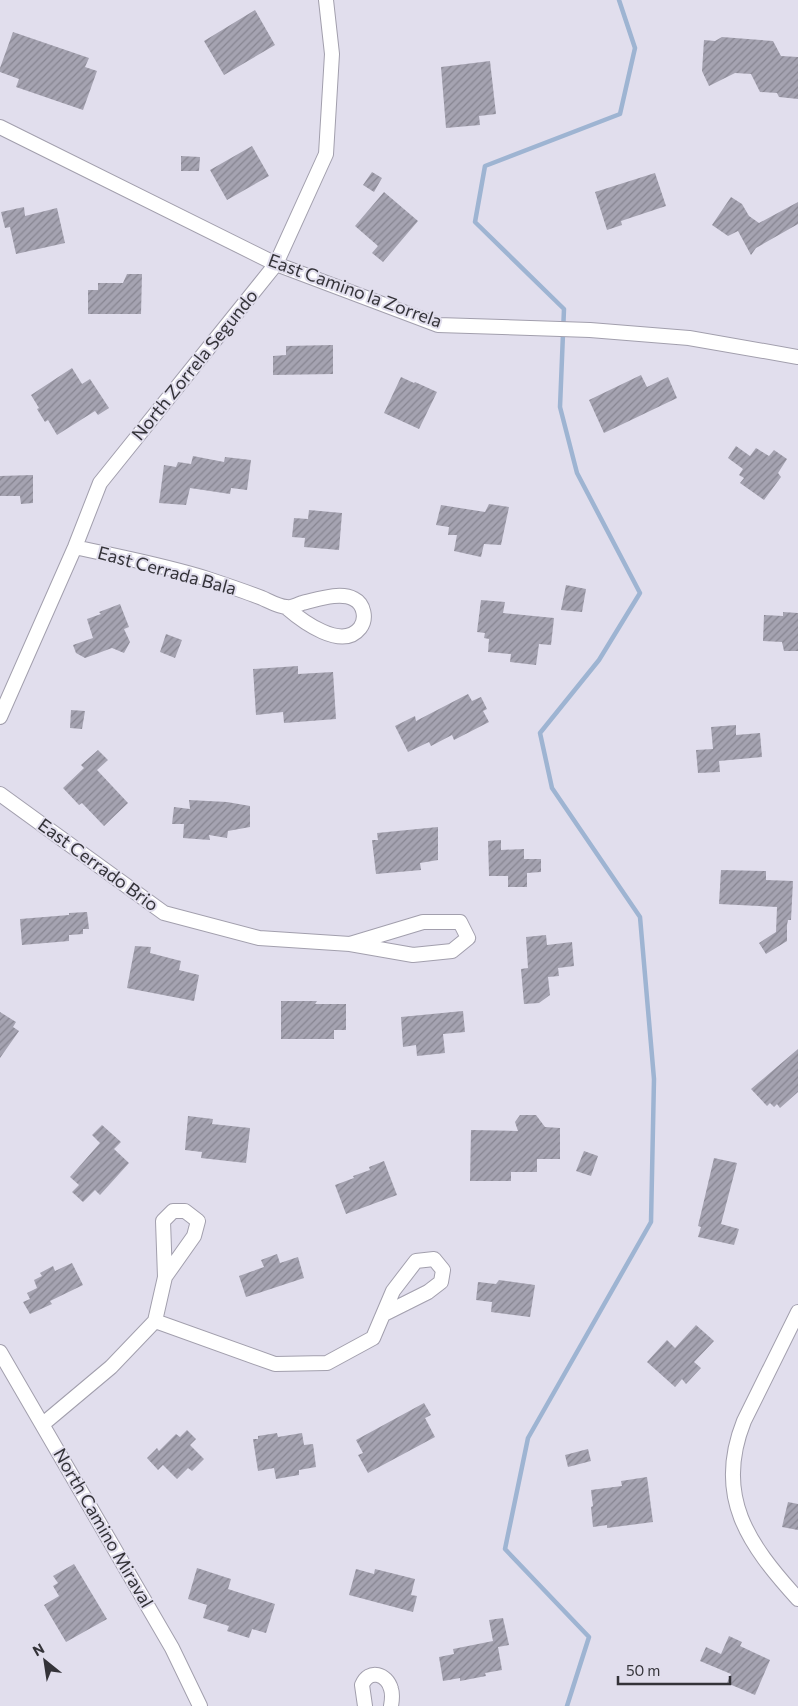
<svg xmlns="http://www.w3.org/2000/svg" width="798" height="1706" font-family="Commissioner,sans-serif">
<defs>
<pattern id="building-hatch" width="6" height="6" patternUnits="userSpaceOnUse" patternTransform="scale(1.25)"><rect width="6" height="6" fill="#a5a3b1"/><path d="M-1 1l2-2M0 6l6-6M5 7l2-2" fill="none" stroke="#878591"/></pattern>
</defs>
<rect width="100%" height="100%" fill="#e1deed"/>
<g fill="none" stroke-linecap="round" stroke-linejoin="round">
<path stroke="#9eb4d2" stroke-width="4.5" d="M567,1706L589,1637L505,1549L528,1438L651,1222L654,1079L640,917L552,788L540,733L599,660L640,593L577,473L560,407L564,309L475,222L485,166L620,114L635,48L619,0"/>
</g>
<path fill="url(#building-hatch)" d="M255,10L275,45L224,75L204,41Z
M13,32L89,58L85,67L97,71L83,110L16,87L19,79L0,72V68Z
M722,37L773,41L781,56L798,57V99L779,97L777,93L760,92L751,74L735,73L709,86L702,71L704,40L715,41Z
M490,61L496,114L479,116L480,125L446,128L441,67Z
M252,146L269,176L227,200L210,170Z
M181,156L200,157L199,171H181Z
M372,172L382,178L374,192L363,185Z
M655,173L666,206L621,221L622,225L607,230L595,192Z
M384,192L418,221L383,262L372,253L378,246L355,226Z
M731,197L742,204L749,216L759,223L798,202V224L756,248L751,255L738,231L728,236L712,225Z
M24,207L25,216L57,208L65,243L16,254L10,227L5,228L1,212Z
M127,274H142L141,314H88V290H98V283H123Z
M333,345V374L273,375V356L286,355V346Z
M72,368L82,384L90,379L109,408L98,415L95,411L57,435L48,420L45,422L37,409L39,408L31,395Z
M641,375L647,387L668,377L677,398L604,433L589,400Z
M401,377L414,383L415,382L437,392L419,429L384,413Z
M736,446L750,456L756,448L769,456L774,450L787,459L778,473L781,477L764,500L740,483L744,478L739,475L743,469L728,458Z
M193,456L224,462L225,457L251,460L247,490L231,488L230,494L190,488L186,505L159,503L164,465L176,467L178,462L191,464Z
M33,475V503L21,504L20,496H0V476Z
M489,504L509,507L501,545L484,544L481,557L454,551L457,535H448L449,527L436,525L441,505L485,512Z
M309,510L342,513L339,550L304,547L305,538L292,537L294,518L308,519Z
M566,585L586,589L582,612L561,610Z
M481,600L505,602L503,613L554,618L551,645L539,644L536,665L510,662L511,654L488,652L489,639L484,638L485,633L477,632Z
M120,604L129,627L124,629L130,642L124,653L112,648L85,658L76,653L73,645L93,638L87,619L101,614L99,612Z
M783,612L798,613V651H784L782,642L763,641L764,615L783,616Z
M166,634L182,640L175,658L160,652Z
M298,666V674L333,672L336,719L284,723L283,712L256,715L253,669Z
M468,694L472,701L481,697L487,709L483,711L489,722L454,740L452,735L431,746L429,742L408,752L395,726L415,716L416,721Z
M71,710L85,711L82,729L70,728Z
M736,725V735L760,733L762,757L719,761L720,772L698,773L696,750L713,749L711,727Z
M98,750L108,760L97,770L128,803L104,826L82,803L79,805L63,788L84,768L81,765Z
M189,800L227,802L250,806V827L228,831L227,838L209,835L210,840L183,838L184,824H172L174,807L190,809Z
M438,827V860L420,863L421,870L376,874L372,840H378L377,833Z
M501,840V850L524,849V859H541V872L527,873V887H508V876H489L488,841Z
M721,870L766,871V880L793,881L791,920H788L787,925V941L766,954L759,943L776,932L777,907L719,904Z
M87,912L89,929H83V934L69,935V941L22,945L20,919L69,915V913Z
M546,935L547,945L572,942L574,966L558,968L559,976L548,977L550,995L539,1003L524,1004L521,969L528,968L526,937Z
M135,946L151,947L150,953L181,961L179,970L199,975L194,1001L127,988Z
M281,1001H317L315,1004H346V1030H334V1039H281Z
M463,1011L465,1032L443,1034L445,1053L417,1056L416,1045L403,1047L401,1017Z
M0,1012L16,1022L13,1027L19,1031L0,1058Z
M798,1049V1092L780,1108L777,1104L774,1107L770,1103L767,1106L751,1089Z
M520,1115H536L545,1127L560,1128V1159H537V1172H511V1181H470L471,1130L518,1131L515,1122Z
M188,1116L213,1119L212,1124L250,1128L246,1163L201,1158L202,1152L185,1150Z
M102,1125L121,1142L114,1149L129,1163L100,1195L95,1190L83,1202L72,1192L79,1185L70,1177L100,1143L92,1135Z
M584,1151L598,1156L591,1176L576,1171Z
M714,1158L737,1163L721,1224L739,1229L734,1245L698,1237L701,1227L698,1226Z
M384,1161L397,1195L346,1214L335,1185L354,1178L353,1176L370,1170L369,1167Z
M277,1254L280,1263L298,1257L304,1278L246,1297L239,1276L264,1267L261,1260Z
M72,1263L83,1285L50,1301L52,1304L30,1314L23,1302L30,1299L27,1293L37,1288L34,1280L42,1276L40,1273L53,1266L55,1271Z
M499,1280L535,1285L530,1317L491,1312L492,1302L476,1300L478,1282L496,1284Z
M696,1325L714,1341L694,1362L701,1368L686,1384L682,1379L675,1387L647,1362L667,1340L675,1348Z
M424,1403L431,1415L425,1418L435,1437L368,1473L358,1455L363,1453L356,1440Z
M187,1430L196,1439L190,1445L204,1459L192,1471L188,1468L177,1479L163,1465L158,1470L147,1458L157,1448L159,1451L176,1434L180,1437Z
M277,1433L278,1437L302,1433L304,1445L313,1444L316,1467L299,1470V1475L276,1479L274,1468L258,1471L253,1439H258V1436Z
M588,1449L591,1461L568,1467L565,1455Z
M647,1477L653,1522L607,1528V1525L593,1527L591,1507L593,1506L591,1490L622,1486L621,1481Z
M788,1502L798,1504V1530L782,1527Z
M74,1564L107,1619L66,1642L44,1605L59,1596L53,1586L58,1583L53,1576Z
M197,1568L231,1579L228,1589L275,1604L266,1633L252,1629L249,1638L227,1631L229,1626L203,1618L207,1605L188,1599Z
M356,1569L374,1574L375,1569L415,1579L411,1595L417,1596L413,1612L349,1595Z
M503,1618L509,1645L498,1647L502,1670L485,1673L486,1676L460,1681V1678L443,1681L439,1657L454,1654L453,1649L493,1641L489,1620Z
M729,1636L742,1642L740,1646L770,1660L755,1695L727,1683L731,1674L700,1661L706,1647L721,1654Z"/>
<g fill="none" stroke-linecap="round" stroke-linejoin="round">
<g stroke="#a29fad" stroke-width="16">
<path id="street" d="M0,127L276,264L438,325L590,330L689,338L798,357
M75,547C119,557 164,565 208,579C226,585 244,591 262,598C269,601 279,607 287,607C291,608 297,605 302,603C316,600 340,591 354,599C364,604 367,619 360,628C342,651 302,621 287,608
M0,717L75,547L100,483L276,264L326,154L332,54L326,0
M0,794L164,913L259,938L350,944L413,955L452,951L468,938L460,922H423L350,944
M798,1312L744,1421C714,1496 748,1544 798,1599
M155,1321L165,1277L194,1236L198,1221L185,1211H173L163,1221L165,1277
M0,1352L172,1648L200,1706
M43,1424L111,1367L155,1321L275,1364L327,1363L373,1338L393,1291L416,1261L434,1259L443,1270L441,1282L428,1292L384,1314
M365,1706L362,1685C369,1668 387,1674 391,1689C393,1695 392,1700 391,1706"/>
</g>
<use href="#street" stroke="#fff" stroke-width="14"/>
</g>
<g text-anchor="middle" stroke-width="4" stroke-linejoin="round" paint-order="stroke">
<g font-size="18" fill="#343339" stroke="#e1deed">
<text transform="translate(355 291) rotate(20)" y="6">East Camino la Zorrela</text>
<text transform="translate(195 365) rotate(-51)" y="6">North Zorrela Segundo</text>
<text transform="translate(167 571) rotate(15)" y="6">East Cerrada Bala</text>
<text transform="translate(98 865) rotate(36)" y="6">East Cerrado Brio</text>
<text transform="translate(103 1528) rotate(60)" y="6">North Camino Miraval</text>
</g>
</g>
<g transform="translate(45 1661) rotate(330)" stroke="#e1deed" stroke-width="4" paint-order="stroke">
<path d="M0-4L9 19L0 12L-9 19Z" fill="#343339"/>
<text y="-8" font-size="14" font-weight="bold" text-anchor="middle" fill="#343339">N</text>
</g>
<path d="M618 1676v8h112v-8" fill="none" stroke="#343339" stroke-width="2.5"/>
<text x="626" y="1676" font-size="15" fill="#343339" stroke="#e1deed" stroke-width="4" paint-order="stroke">50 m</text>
</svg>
